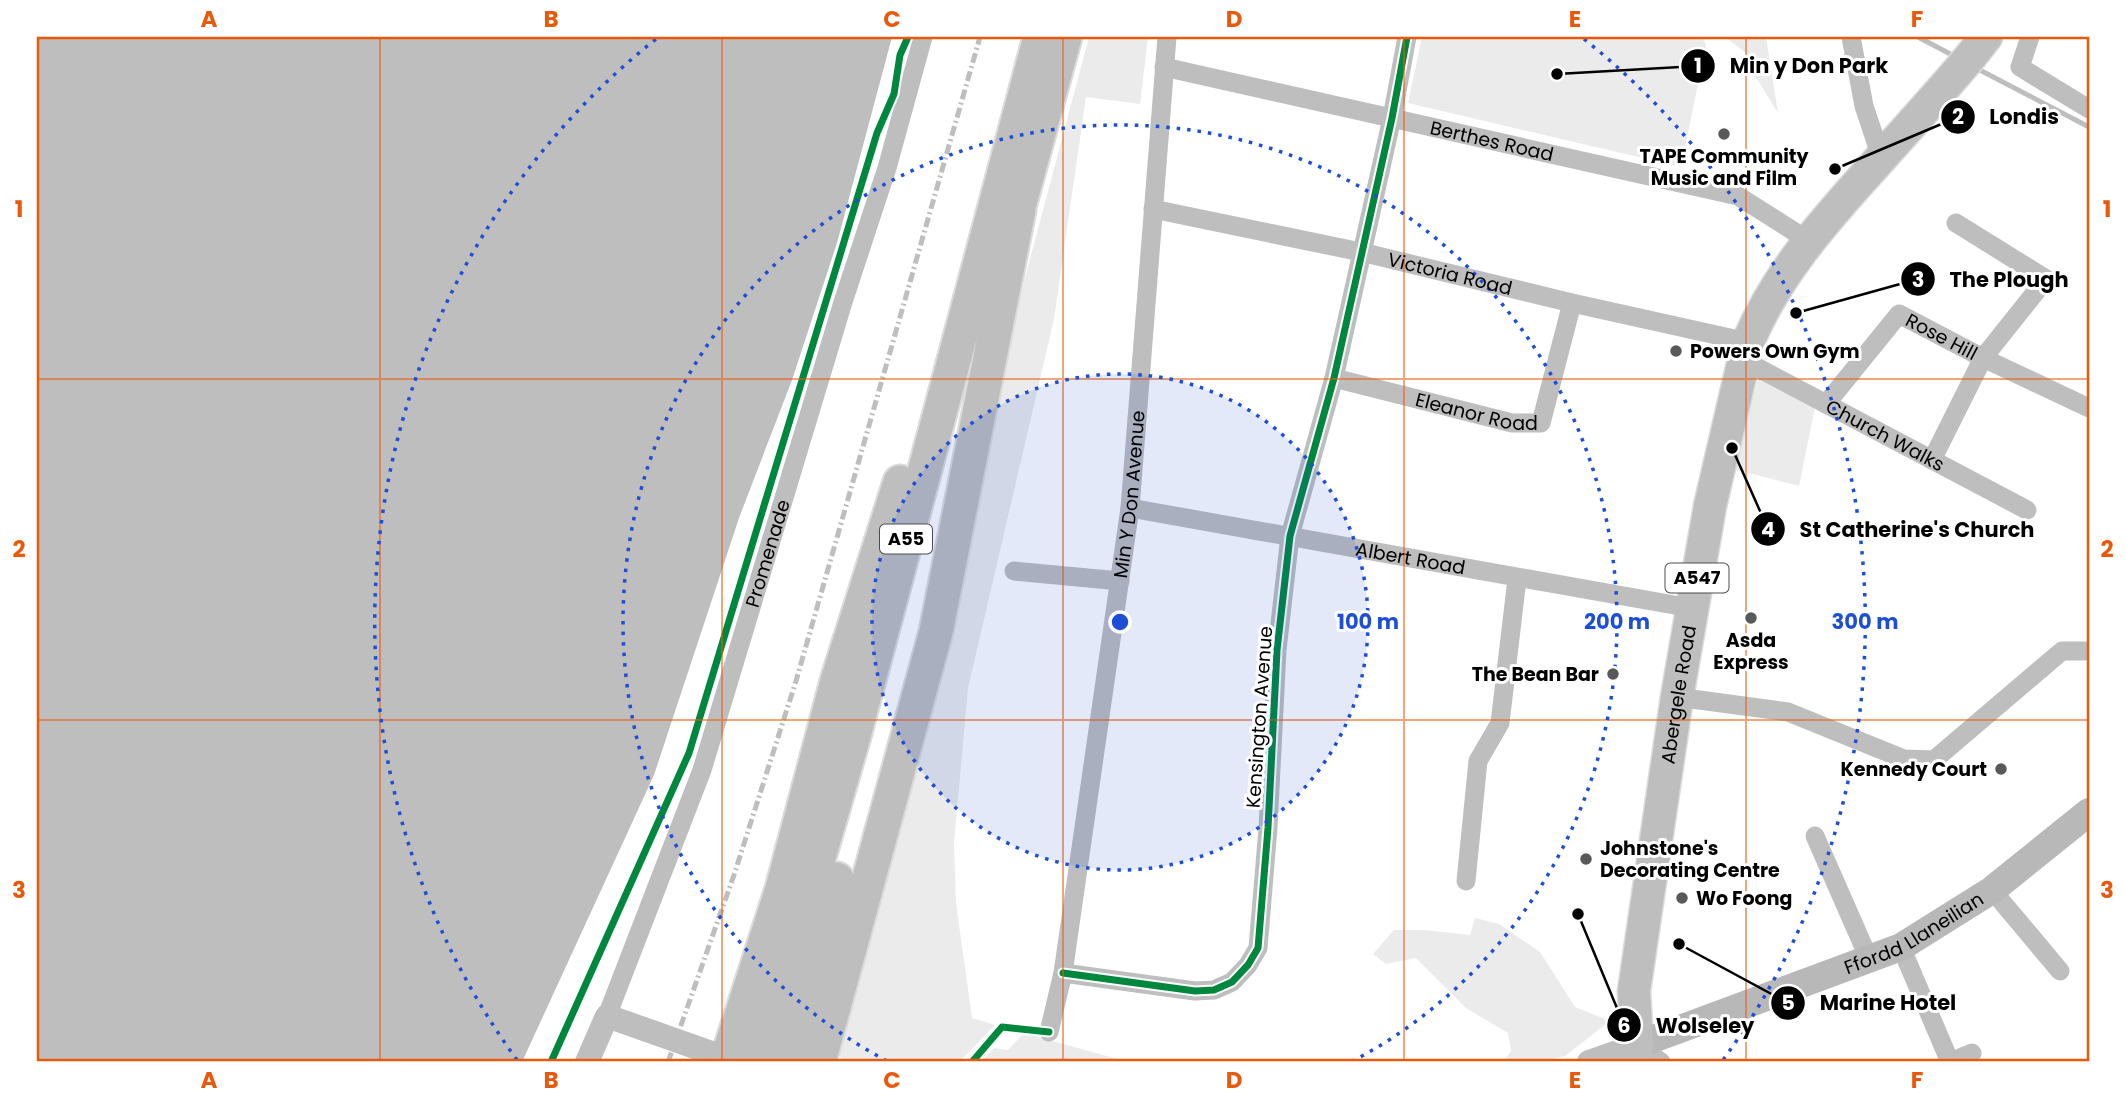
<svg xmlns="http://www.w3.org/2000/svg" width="2126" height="1099" font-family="Poppins,sans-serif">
<rect width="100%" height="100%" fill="#fff"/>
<path fill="#ebebeb" d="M1089,37H1148L1140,104L1086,97L1054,319L968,688L954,843L956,903L972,1018L995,1025L959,1062H842L838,1050L1004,357Z
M1422,37H1702L1706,45L1681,167L1408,103Z
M1725,37H1766L1778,113L1757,79L1746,53Z
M1759,376L1816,402L1799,486L1733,469Z
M1475,918L1499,924L1540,952L1575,1007L1610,1021L1565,1056L1541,1062H1503L1511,1051L1508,1033L1466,1008L1416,958L1386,964L1373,954L1394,930H1424L1470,935Z
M1024,1033L1128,1062H980L994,1048L1008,1050Z"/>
<path fill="#bebebe" d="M37,37H892L837,243L792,380L739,518L654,775L522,1062H37Z"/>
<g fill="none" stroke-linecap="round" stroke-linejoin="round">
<path stroke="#bebebe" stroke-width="5" d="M1918,37L1956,57
M1974,67L2089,127"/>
<g stroke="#dbdbdb" stroke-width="35">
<g id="primary">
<path id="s10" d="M1635,1062L1637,1045L1634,991L1677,697L1710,506L1748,342C1776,275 1824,221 1872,168C1905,131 1939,94 1971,56L1986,37"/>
</g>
</g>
<g stroke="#dbdbdb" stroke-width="37">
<path id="trunk" d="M1013,229L1065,37
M726,1062L782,889L837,681L900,482
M760,1062L854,736L1040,37
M785,1062L837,879
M819,1062L936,632L1019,210"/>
</g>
<g stroke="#bebebe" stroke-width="19">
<path d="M1851,37L1864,106L1881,157"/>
<path d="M2030,37L2020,67L2089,109"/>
<path id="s1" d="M1164,67L1738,196L1809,241"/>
<path id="s2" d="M1153,209L1361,252L1572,303L1748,342"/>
<path id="s3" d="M1743,360L2027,510"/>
<path id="s4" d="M1334,378L1512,423H1541L1572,303"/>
<path id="s5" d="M1826,404L1899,314L1983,358L2089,408"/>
<path d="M1932,460L1983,358L2046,279L1956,223"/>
<path id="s6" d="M1130,508L1691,608"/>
<path d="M1014,571L1120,581"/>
<path d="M1677,697L1788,712L1904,759L1934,760L2062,651H2089"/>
<path d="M1815,836L1869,959"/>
<path d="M1466,881L1478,761L1500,723L1517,579"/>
<path d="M1992,890L2060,971"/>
<path d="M1901,947L1950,1062L1972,1053"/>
<path d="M1063,973L1195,991L1214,990L1232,982L1248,965L1258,948L1268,828L1277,650L1290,536L1334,378L1392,118L1407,37"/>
<path id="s7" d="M607,1016L702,770L843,302L887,168L923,37"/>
<path id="s8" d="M1049,1032L1063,973L1130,508L1167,37"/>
<path d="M1637,1045L1661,1062"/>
</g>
<path stroke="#bebebe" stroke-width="24" d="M587,1062L607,1016L737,1062
M1589,1062L1637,1045"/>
<path stroke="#b8b8b8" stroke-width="28" id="s9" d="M1637,1045L1901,947L1992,890L2089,812"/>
<use href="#primary" stroke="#bebebe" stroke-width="32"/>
<use href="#trunk" stroke="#bebebe" stroke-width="33"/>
<path stroke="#bebebe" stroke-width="5" stroke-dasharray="10 3.5 2 3.5" stroke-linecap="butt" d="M668,1062L734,875L796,681L980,37"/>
<g stroke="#fff" stroke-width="11">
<path id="cycleway" d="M1063,973L1195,991L1214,990L1232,982L1248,965L1258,948L1268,828L1277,650L1290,536L1334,378L1392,118L1407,37
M551,1062L689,753L877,133L894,94L900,55L908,37
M972,1062L1002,1027L1049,1032"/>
</g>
<use href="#cycleway" stroke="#00873e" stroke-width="7"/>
</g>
<path fill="none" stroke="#e8590c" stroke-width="2" stroke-opacity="0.55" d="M380,37V1062M722,37V1062M1063,37V1062M1404,37V1062M1746,37V1062M37,379H2089M37,720H2089"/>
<circle cx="1120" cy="622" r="248" fill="#1d4ed8" fill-opacity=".12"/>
<g fill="none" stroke="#1d4ed8" stroke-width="3.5" stroke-dasharray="3.5 7">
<circle cx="1120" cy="622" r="248"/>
<path d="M887 1061A497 497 0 1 1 1353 1061"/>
<path d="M517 1060A745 745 0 0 1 656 39M1584 39A745 745 0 0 1 1723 1060"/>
</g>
<g fill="#595959" stroke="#fff" stroke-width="2.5">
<circle cx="1724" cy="134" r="7"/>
<circle cx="1676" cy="351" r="7"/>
<circle cx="1751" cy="618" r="7"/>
<circle cx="1613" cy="674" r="7"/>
<circle cx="2001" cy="769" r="7"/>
<circle cx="1586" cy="859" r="7"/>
<circle cx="1682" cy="898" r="7"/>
</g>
<g text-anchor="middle" stroke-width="6" stroke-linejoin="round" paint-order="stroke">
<g fill="#fff" stroke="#4c4c4c" stroke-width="2">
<rect x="880" y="524.5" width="52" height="29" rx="5"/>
<rect x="1665.5" y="563.5" width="63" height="29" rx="5"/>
</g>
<g font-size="18" font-weight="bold" fill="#000">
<text x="906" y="545">A55</text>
<text x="1697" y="584">A547</text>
</g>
<g font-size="19" fill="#000" stroke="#fff">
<text dy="7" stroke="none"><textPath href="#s1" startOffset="336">Berthes Road</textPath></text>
<text dy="7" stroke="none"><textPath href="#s2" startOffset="304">Victoria Road</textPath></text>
<text dy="7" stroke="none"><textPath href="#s5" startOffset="164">Rose Hill</textPath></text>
<text dy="7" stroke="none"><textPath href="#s4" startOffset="147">Eleanor Road</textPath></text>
<text dy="7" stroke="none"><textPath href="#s3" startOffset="161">Church Walks</textPath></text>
<text dy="7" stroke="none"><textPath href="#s8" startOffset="544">Min Y Don Avenue</textPath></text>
<text dy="7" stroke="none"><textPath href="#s7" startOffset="490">Promenade</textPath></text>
<text dy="7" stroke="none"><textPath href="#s6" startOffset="285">Albert Road</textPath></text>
<text dy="7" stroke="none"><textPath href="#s10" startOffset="371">Abergele Road</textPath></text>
<text transform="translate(1259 717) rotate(-86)" y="7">Kensington Avenue</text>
<text dy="7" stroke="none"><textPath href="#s9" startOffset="299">Ffordd Llaneilian</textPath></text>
</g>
<g font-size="19" font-weight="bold" fill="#000" stroke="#fff" text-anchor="start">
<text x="1724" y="163" text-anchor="middle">TAPE Community<tspan x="1724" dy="22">Music and Film</tspan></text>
<text x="1690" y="358">Powers Own Gym</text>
<text x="1751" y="647" text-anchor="middle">Asda<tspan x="1751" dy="22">Express</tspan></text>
<text x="1599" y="681" text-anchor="end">The Bean Bar</text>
<text x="1987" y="776" text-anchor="end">Kennedy Court</text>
<text x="1600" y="855">Johnstone's<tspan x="1600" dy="22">Decorating Centre</tspan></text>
<text x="1696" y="905">Wo Foong</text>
</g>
</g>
<circle cx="1120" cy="622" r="10" fill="#1d4ed8" stroke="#fff" stroke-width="3.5"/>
<g font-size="21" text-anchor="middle" font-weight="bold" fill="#1d4ed8" stroke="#fff" stroke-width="6" stroke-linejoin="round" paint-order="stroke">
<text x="1368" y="629">100 m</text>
<text x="1617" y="629">200 m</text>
<text x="1865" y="629">300 m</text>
</g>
<path fill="none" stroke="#000" stroke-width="2.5" d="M1557 74L1698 66M1835 169L1958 117M1796 313L1918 279M1732 448L1768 529M1679 944L1788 1003M1578 914L1624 1025"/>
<g fill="#000" stroke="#fff" stroke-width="2.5">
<circle cx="1557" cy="74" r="7"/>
<circle cx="1835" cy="169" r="7"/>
<circle cx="1796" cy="313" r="7"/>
<circle cx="1732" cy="448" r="7"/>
<circle cx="1679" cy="944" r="7"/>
<circle cx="1578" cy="914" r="7"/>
<circle cx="1698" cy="66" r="18"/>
<circle cx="1958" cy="117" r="18"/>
<circle cx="1918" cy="279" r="18"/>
<circle cx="1768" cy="529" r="18"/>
<circle cx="1788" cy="1003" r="18"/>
<circle cx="1624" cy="1025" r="18"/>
</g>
<g font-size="21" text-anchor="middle" font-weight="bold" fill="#fff">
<text x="1698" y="73">1</text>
<text x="1958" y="124">2</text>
<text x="1918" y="287">3</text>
<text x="1768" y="537">4</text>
<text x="1788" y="1010">5</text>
<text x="1624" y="1033">6</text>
</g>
<g font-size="21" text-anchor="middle" font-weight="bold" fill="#000" stroke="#fff" stroke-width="6" stroke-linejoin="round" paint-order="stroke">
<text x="1809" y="73">Min y Don Park</text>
<text x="2024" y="124">Londis</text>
<text x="2009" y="287">The Plough</text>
<text x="1917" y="537">St Catherine's Church</text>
<text x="1888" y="1010">Marine Hotel</text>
<text x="1705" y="1033">Wolseley</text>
</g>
<rect width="2126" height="1099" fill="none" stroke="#ffffff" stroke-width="77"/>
<rect x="38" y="38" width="2050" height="1022" fill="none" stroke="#e8590c" stroke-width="2.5"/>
<g font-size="23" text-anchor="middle" font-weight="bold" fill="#e8590c">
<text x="209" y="27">A</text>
<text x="551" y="27">B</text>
<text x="892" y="27">C</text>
<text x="1234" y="27">D</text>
<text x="1575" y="27">E</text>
<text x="1917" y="27">F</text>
<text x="19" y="217">1</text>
<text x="2107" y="217">1</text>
<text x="19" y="557">2</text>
<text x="2107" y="557">2</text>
<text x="19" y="898">3</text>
<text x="2107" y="898">3</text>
<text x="209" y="1088">A</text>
<text x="551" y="1088">B</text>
<text x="892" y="1088">C</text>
<text x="1234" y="1088">D</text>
<text x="1575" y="1088">E</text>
<text x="1917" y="1088">F</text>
</g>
</svg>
